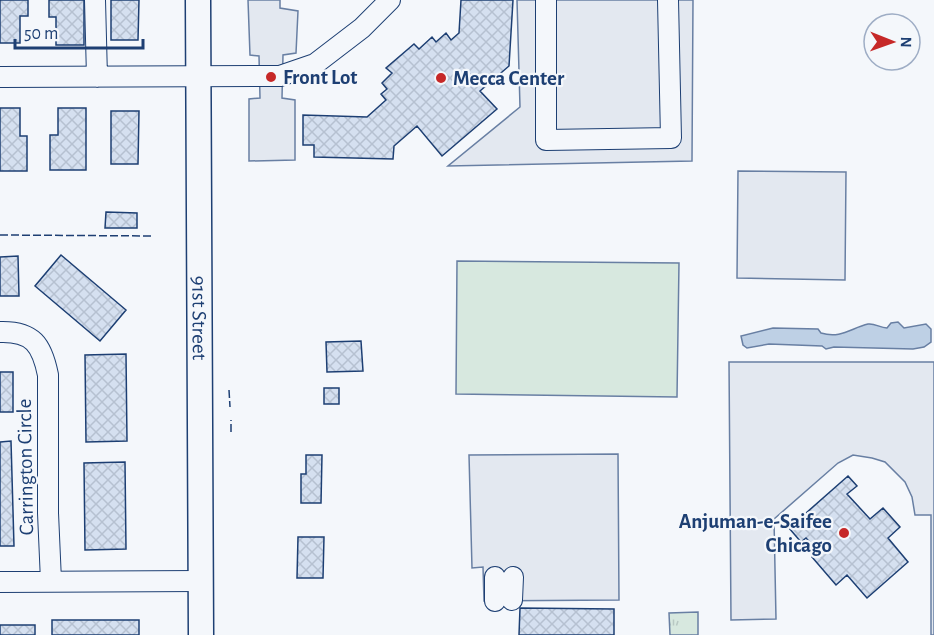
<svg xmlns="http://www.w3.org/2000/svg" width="934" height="635" font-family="'Alegreya Sans',sans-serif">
<defs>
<pattern id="grass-tufts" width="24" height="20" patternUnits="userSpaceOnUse" patternTransform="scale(1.5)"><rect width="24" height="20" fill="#d7e8df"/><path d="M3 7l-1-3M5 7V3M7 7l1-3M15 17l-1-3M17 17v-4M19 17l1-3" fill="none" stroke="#b8c8c3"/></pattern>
<pattern id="building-cross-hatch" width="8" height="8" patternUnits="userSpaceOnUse" patternTransform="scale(1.5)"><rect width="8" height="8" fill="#d5e0f0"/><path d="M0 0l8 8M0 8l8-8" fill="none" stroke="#b6c1d1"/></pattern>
</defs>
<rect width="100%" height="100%" fill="#f4f7fb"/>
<path fill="url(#grass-tufts)" stroke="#687fa3" stroke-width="1.5" d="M698,612V635H670L669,613Z"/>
<path fill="#d7e8df" stroke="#687fa3" stroke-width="1.5" d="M457,261L679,263L677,397L456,394Z"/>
<path fill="#e3e8f0" stroke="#687fa3" stroke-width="1.5" d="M248,0H280V8L298,11L296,53L283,55L282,98L295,100V160L249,161V99L260,98L259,56L250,55Z
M517,0H693L692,161L448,166L520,107Z
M738,171L846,172L845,280L737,278Z
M729,362H934V635H931V515H915L912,497L905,482L885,462L872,458L853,455L838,463L774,519L776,619L731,620Z
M618,454L619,600L484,601L483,567L472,568L469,455Z"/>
<path fill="#bed0e5" stroke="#687fa3" stroke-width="1.5" d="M898,322L904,328L926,324L931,329V342L924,347L913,349L834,347L826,349L822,346L769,344L747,348L743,345L741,336L773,328L818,329L821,333C841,339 851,328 868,324C875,323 880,328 887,328L891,323Z"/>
<path fill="url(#building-cross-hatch)" stroke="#1d3f73" stroke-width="1.5" d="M0,0H28V16H20V43H0Z
M49,0H84V45H56V17H49Z
M111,0H139L138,40H111Z
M461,0H513L509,66L480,91L497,109L442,156L417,126L394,146L393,159L314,157V145H303V115L367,117L386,100L381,94L387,89L382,83L392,73L386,68L414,44L419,49L432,37L436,42L446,33L451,40L459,33Z
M0,108H20V136H27V171H0Z
M58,108H86V170H50V135H58Z
M111,111H139L138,164H111Z
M106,212L137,213V228H105Z
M61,255L126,310L100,341L35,286Z
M18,256L19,296H0V257Z
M361,341L363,371L327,372L326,342Z
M126,354L127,441L86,442L85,355Z
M0,372H13V412H0Z
M324,388H339V404H324Z
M11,441L14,546H0V442Z
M306,455H322L321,503H301V474H306Z
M125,462L126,549L85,550L84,463Z
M848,476L857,486L847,494L870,519L883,508L900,527L888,538L908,562L867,598L847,575L836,585L812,557L818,551L806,538L801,542L789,528Z
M298,537H324L323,578H297Z
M520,608L614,609V635H519Z
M52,620H139V635H52Z
M0,625H35V635H0Z"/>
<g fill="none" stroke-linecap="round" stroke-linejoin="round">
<g stroke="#1d3f73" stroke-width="22">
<path id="minor" d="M95,0L97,77
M546,0V140L671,138L668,0
M0,77L280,76L315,64L362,28L390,0
M0,332C33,331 42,345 48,375V513L51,581
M495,577V601
M0,582L200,581
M512,600L513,577"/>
</g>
<g stroke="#1d3f73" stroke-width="27">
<g id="major">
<path id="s1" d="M198,0L201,635"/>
</g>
</g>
<use href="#minor" stroke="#f4f7fb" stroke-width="20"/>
<use href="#major" stroke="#f4f7fb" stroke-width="24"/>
<path stroke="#1d3f73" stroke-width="1.5" stroke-dasharray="8 3" stroke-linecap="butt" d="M0,235L154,236
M229,390L230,407
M231,432V420"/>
</g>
<g fill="#c62828" stroke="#f4f7fb" stroke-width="2">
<circle cx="271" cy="77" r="6"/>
<circle cx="441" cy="78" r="6"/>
<circle cx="844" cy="533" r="6"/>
</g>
<g text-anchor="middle" stroke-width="4.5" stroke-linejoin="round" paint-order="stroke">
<g font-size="21" font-weight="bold" fill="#1d3f73" stroke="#f4f7fb" text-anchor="start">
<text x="283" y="84">Front Lot</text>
<text x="453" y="85">Mecca Center</text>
<text x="832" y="528" text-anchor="end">Anjuman-e-Saifee<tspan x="832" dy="24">Chicago</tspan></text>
</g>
<g font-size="21" fill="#1d3f73" stroke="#f4f7fb">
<text dy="7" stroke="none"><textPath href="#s1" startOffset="318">91st Street</textPath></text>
<text transform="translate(25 467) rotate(-91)" y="7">Carrington Circle</text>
</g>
</g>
<g transform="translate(892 42) rotate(91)"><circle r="28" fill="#f4f7fb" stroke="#9eadc5" stroke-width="1.5"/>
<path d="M0-4.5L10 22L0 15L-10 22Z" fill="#c62828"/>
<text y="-9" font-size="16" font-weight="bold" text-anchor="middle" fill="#1d3f73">N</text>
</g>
<path d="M15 39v9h128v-9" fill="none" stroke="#1d3f73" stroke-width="3"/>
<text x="24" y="39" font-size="18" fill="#1d3f73" stroke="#f4f7fb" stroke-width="4.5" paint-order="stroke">50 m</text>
</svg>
